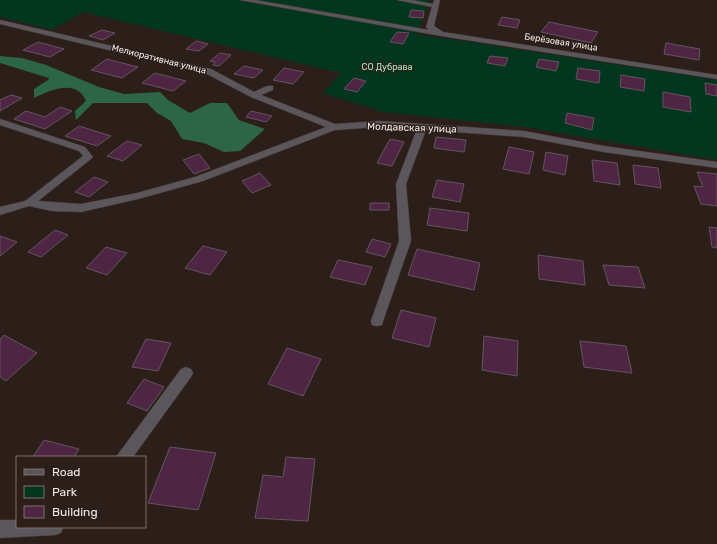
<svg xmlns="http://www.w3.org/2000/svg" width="717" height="544" font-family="Rubik,sans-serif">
<rect width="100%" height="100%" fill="#2c1f19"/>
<path fill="#03361f" d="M0,0H430L417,34L717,80V160L524,127L383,112L323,93L341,73L83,12L52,30L0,17Z"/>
<path fill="#2d6547" d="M0,56L22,58L46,65L99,87L124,94L160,92L168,100L190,113L210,103H227L239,120L265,129L240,151L224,152L204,143L182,139L171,121L157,113L147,103H93L76,120L75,111L86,101C77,78 50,90 34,98V89L48,80L49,78L0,63Z"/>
<path fill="#4f2544" stroke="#63555f" d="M411,10L424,11L423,18L409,17Z
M502,17L520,20L517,28L498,25Z
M549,22L598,32L591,43L541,32Z
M102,30L115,33L103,40L89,36Z
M397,32L409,33L403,44L390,42Z
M196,41L208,44L199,51L186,49Z
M38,42L64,49L50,57L23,50Z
M666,43L700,49L699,60L664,54Z
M220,53L231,55L219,66L213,65L215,62L210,61Z
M490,56L508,58L505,66L487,63Z
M107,59L138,67L122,78L91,70Z
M539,59L559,62L556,71L536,67Z
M244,66L263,70L254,78L234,74Z
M284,68L304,72L293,84L273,80Z
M578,68L600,71L599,83L576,79Z
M155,73L186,81L173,91L142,83Z
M621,75L645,79L644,91L620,87Z
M354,78L366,81L357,92L344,89Z
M705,83L717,85V96L706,94Z
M663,92L690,97L691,112L663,107Z
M11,95L22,98L0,111V100Z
M60,107L72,111L45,129L14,119L26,111L45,117Z
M251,111L272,116L266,122L246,117Z
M567,113L594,118L592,130L565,123Z
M79,126L111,136L97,146L65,136Z
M436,137L466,140L464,152L434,148Z
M390,139L404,142L392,166L377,163Z
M127,141L142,145L123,161L107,156Z
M509,147L534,152L529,174L503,169Z
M546,152L568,156L565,175L543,170Z
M199,154L210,168L194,174L183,160Z
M592,160L617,163L620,185L594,181Z
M633,165L658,168L661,188L635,184Z
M697,172L717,174V206L701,204L694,186L703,187Z
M260,173L271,185L252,193L242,181Z
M94,177L108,182L89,197L75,192Z
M437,180L464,184L460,202L432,197Z
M370,203H389V210H370Z
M430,208L469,213L467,231L427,225Z
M709,227L717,228V248L712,247Z
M55,230L68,235L41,257L28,252Z
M0,236L17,242L0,256Z
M372,239L391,244L385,257L366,252Z
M203,246L227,252L210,275L185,268Z
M106,247L127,253L107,275L86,268Z
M417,249L480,263L474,290L408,275Z
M538,255L583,261L585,285L539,279Z
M338,260L372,267L365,285L330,277Z
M603,265L638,267L645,288L609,285Z
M401,310L436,318L429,347L392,338Z
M4,335L37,353L6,381L0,377V339Z
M484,336L518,341L517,376L482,370Z
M146,339L171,343L158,371L132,367Z
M580,341L626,346L632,373L584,367Z
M287,348L321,359L303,396L268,384Z
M144,379L164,387L147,411L127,403Z
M44,440L79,449L74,457H33Z
M170,447L216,453L198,510L148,503Z
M286,457L315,459L308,521L255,518L263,475L283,477Z"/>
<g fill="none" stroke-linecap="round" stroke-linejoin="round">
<g stroke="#483b36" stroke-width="1">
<path id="minor" d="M240,0H255L429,30L426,27L432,7L397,0H412L433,4L434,0H440L434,26L443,32L717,75V79L441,36Z
M0,20L211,69L254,92L267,86H273V90L261,95L335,124L379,121L524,131L604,146L717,162V168L604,152L524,137L426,130L406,184L411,241L383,321L382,325L377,326L372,325L371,321L399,241L396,184L417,129L379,127L335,130L203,181L138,199L81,212L52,211L29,206L0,215V207L25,201L83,156L79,151L0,125V119L85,147L93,157L91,159L38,201L81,204L137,193L195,177L326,127L251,97L205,73L0,24Z
M186,367L191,369L193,373L191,377L133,457H116L181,369Z
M0,520H17V527H63L61,533L55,535L0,538Z"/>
</g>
<use href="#minor" fill="#5b565b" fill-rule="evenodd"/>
</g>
<g text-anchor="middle" stroke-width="3" stroke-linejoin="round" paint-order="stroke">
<g font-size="9" fill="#f3e9e5" stroke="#2c1f19">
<text transform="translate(561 42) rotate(9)" y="3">Берёзовая улица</text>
<text transform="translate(159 59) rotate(14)" y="3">Мелиоративная улица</text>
</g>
<g font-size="9" fill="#9cf0bf" stroke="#2c1f19">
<text x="387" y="70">СО Дубрава</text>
</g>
<g font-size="10" fill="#f3e9e5" stroke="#2c1f19">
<text transform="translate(412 127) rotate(2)" y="4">Молдавская улица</text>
</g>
</g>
<rect x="16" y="456" width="130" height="72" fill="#2c1f19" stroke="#7c706b"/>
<rect x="24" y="469" width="20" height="6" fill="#5b565b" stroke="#7c706b"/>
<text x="52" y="476" font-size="12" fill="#f3e9e5">Road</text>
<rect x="24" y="486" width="20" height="12" fill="#03361f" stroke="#7c706b"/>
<text x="52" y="496" font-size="12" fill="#f3e9e5">Park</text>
<rect x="24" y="506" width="20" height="12" fill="#4f2544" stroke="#7c706b"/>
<text x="52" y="516" font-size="12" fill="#f3e9e5">Building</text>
</svg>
